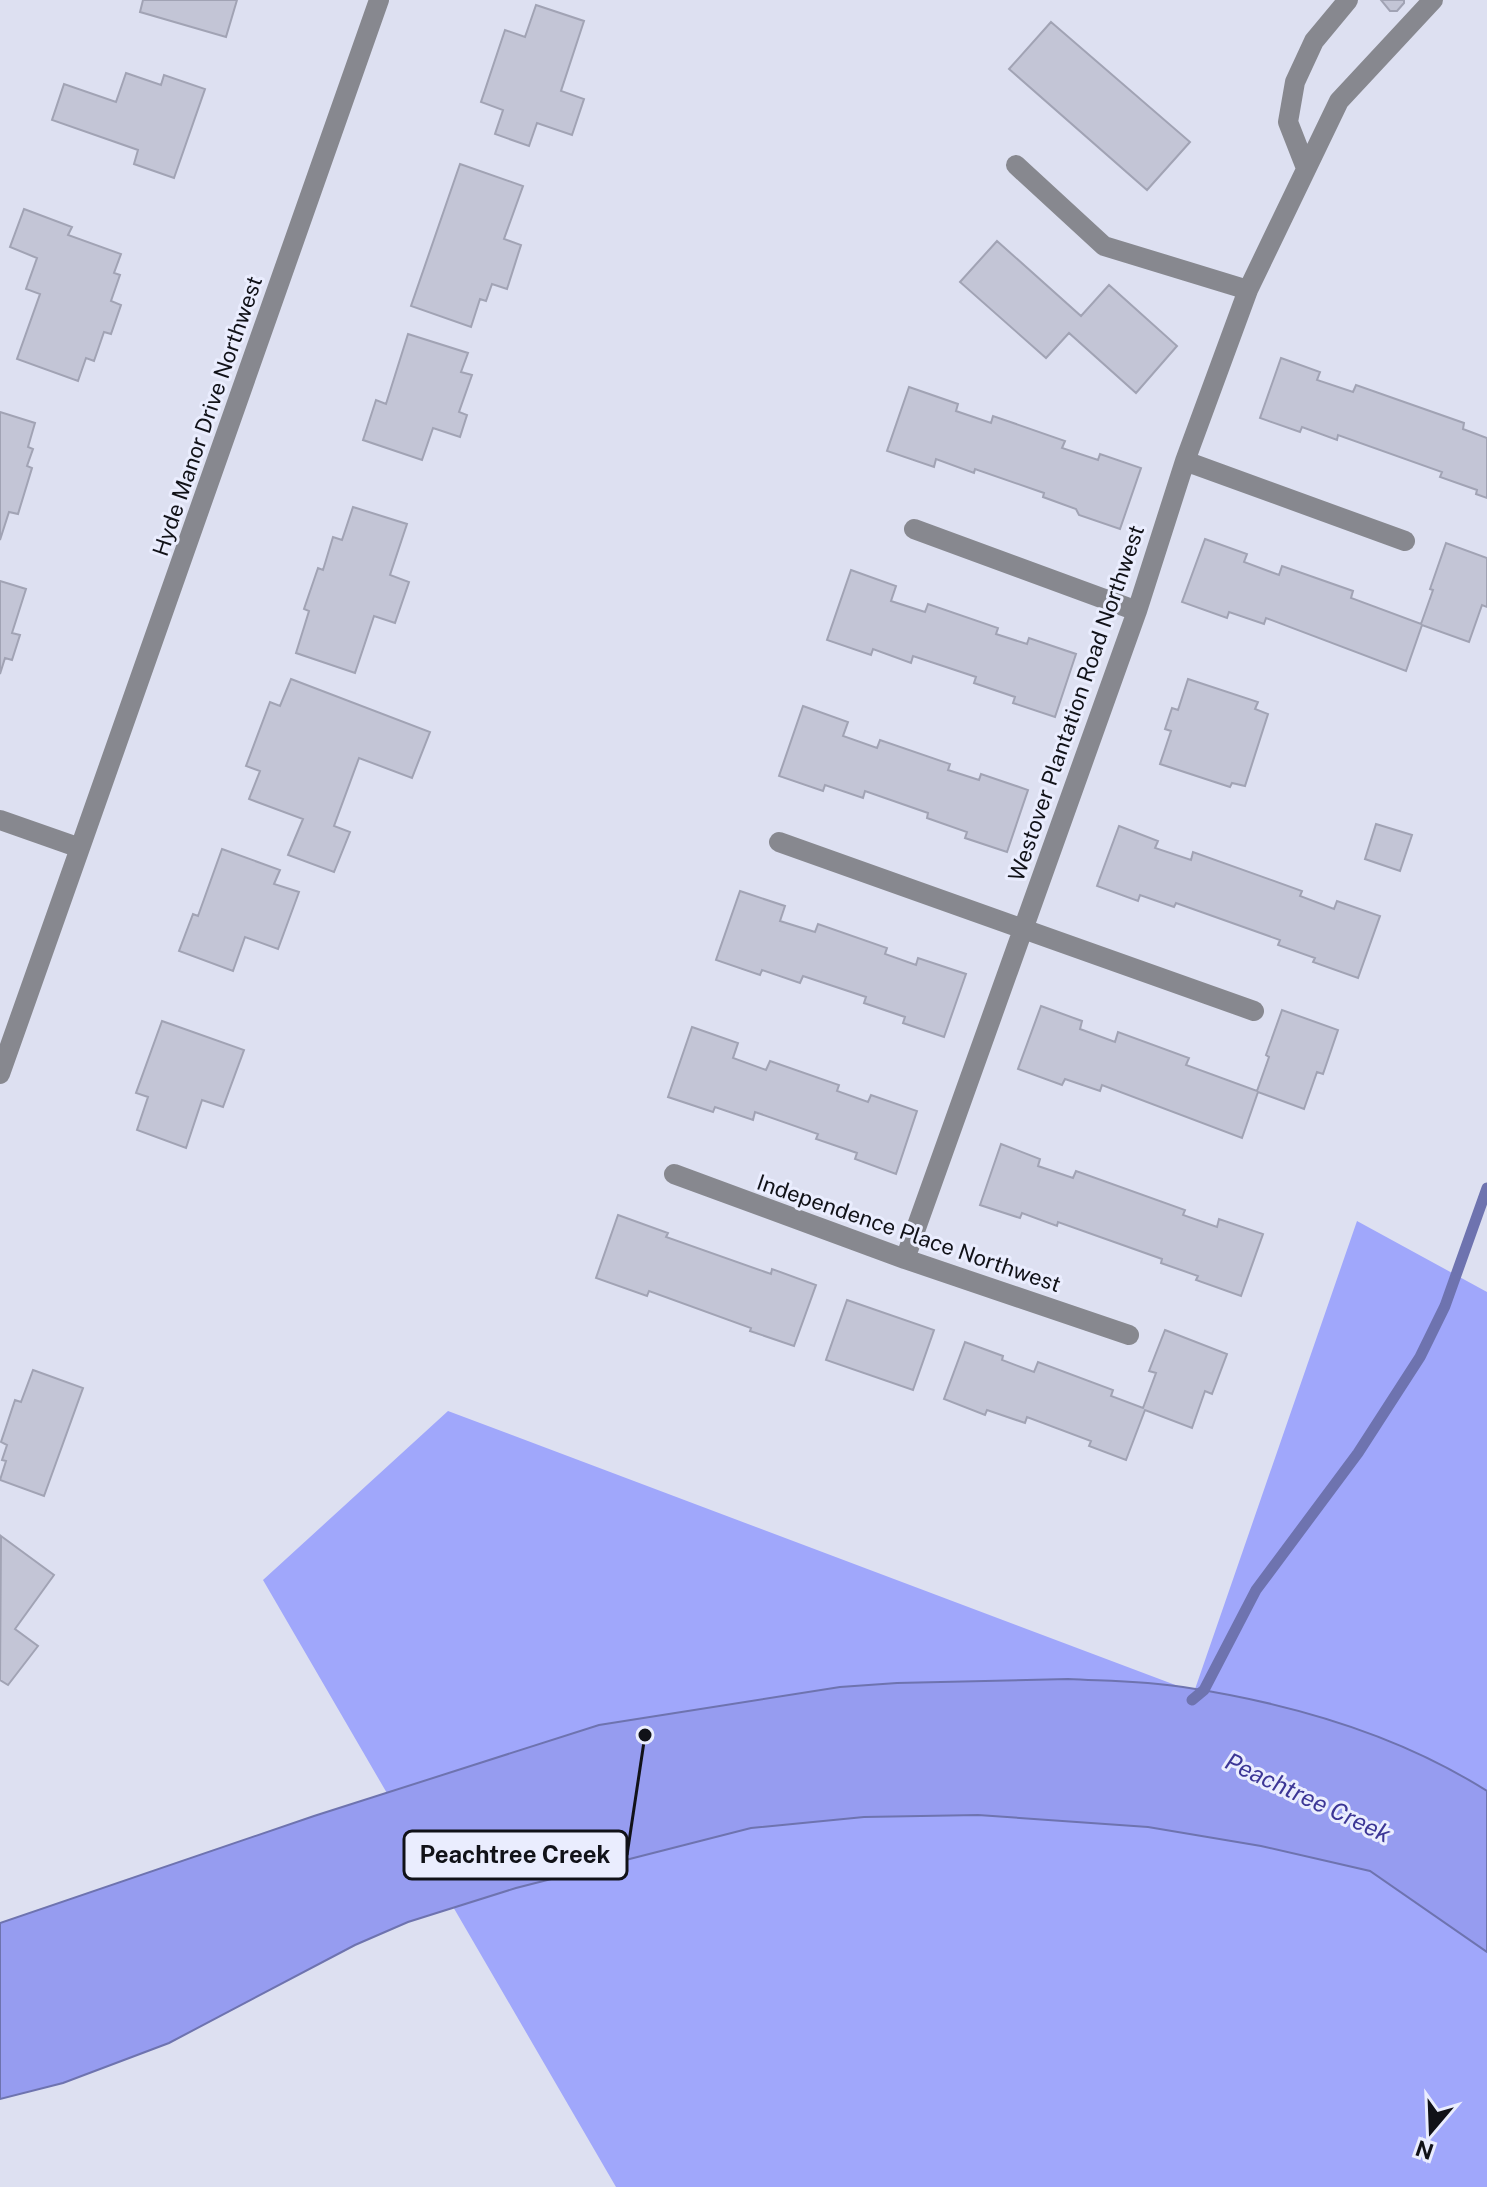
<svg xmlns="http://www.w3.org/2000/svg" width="1487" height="2187" font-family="'Public Sans',sans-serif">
<rect width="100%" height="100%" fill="#dde0f1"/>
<path fill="#a0a7fb" d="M1357,1221L1487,1292V2187H616L263,1580L448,1411L1194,1692Z"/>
<path fill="#969cf0" stroke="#6e73af" stroke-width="2" d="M1068,1679C1106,1681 1146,1681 1183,1687C1289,1703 1396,1733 1487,1791V1952L1370,1871L1261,1846L1148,1827L978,1815L864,1817L751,1828L516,1888L408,1922L355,1945L169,2043L63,2083L0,2099V1923L314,1816L599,1725L840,1687L897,1683Z"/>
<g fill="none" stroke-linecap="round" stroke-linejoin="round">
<path stroke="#6e73af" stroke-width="11" d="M1192,1700L1204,1690L1256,1590L1358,1453L1420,1357L1445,1306L1487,1188"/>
</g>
<path fill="#c3c5d6" stroke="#a1a3b4" stroke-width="2" d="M143,0H237L226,37L140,12Z
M1381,0H1404V3L1397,11H1390Z
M536,5L584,21L561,91L584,99L572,135L537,123L529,146L495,134L503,110L481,102L505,30L525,37Z
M1051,22L1190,142L1147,190L1009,69Z
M126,73L161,85L164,75L205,89L174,178L134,164L138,150L52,120L64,84L116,102Z
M460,164L523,186L504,239L521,245L507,289L492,284L486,301L480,299L471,327L411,306Z
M24,209L72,227L68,235L121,254L114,273L120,275L111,301L121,305L111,334L104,332L94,361L86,358L78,381L17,359L40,294L26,289L37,258L10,247Z
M997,241L1081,316L1109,285L1177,346L1136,393L1069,333L1046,358L960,282Z
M408,334L468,353L461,372L472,375L459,412L467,415L460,437L433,428L422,460L363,440L376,400L386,404Z
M1281,358L1320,372L1317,380L1353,392L1356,385L1464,423L1463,429L1487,438V498L1476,494L1477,490L1440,477L1442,472L1338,435L1337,440L1302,427L1300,432L1260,418Z
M909,387L958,404L956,411L991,423L993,416L1065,441L1062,448L1098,460L1100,454L1141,468L1120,529L1079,515L1076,509L1043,497L1044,493L975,469L974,473L936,459L934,467L887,451Z
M0,412L35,423L28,447L33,449L27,466L32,468L18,514L9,512L0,540Z
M353,507L407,524L390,575L409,582L395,623L374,616L355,673L296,653L309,611L304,609L318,568L323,570L333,537L342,540Z
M1205,539L1247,554L1244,562L1279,575L1282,566L1353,591L1351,598L1421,624L1433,590L1430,589L1446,543L1487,558V607L1482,605L1469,642L1422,625L1406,671L1266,618L1264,624L1229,612L1227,618L1182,602Z
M851,570L896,586L891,601L925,612L928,604L998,628L996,634L1027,644L1029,638L1076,654L1055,717L1013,703L1015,697L974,683L976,677L913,656L911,663L873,649L871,655L827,640Z
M0,581L26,589L12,633L20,635L12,660L5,658L0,674Z
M291,679L430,732L412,778L359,758L334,826L350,832L334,872L288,855L303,819L249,799L260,771L246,766L270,702L280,706Z
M1188,679L1258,702L1255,709L1268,714L1245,786L1232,783L1230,787L1160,764L1171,731L1165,729L1172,708L1178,710Z
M803,706L848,722L843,736L877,748L880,740L950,764L948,770L979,780L981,774L1028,790L1007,852L965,838L967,832L927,818L928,813L865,791L863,798L825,785L823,791L779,776Z
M1376,824L1412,835L1400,871L1365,859Z
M1119,826L1158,841L1155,848L1191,860L1193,852L1302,891L1300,896L1334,909L1337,901L1380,916L1358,978L1313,962L1315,958L1278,945L1280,940L1176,903L1174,907L1140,895L1138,901L1097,886Z
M222,849L280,870L274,884L299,892L278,949L245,937L233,971L179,951L193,914L198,916Z
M740,891L785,906L780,921L815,932L818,924L887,948L885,954L916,965L918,958L966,974L944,1037L903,1023L905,1017L864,1003L866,997L803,976L800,983L762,970L760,975L716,960Z
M1041,1006L1082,1021L1080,1029L1115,1042L1118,1032L1189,1058L1186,1065L1257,1091L1269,1057L1266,1055L1282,1010L1338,1030L1323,1074L1317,1072L1304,1109L1258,1092L1242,1138L1102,1085L1100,1091L1065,1079L1062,1085L1018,1069Z
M162,1021L244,1050L223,1107L202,1100L186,1148L137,1130L148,1097L136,1093Z
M692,1027L738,1043L733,1058L766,1070L770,1061L839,1085L837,1091L868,1102L871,1095L917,1111L896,1174L855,1159L857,1153L816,1139L818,1134L755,1112L753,1120L715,1107L713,1112L668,1097Z
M1001,1144L1040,1159L1038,1166L1073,1178L1076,1171L1185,1210L1183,1215L1217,1227L1219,1219L1263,1234L1241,1296L1196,1280L1198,1276L1161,1263L1162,1259L1058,1222L1057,1226L1022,1213L1020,1218L980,1205Z
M618,1215L668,1233L666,1237L771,1274L772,1269L816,1285L794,1346L750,1331L751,1328L649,1291L647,1296L596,1278Z
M847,1300L934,1330L913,1390L826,1360Z
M1165,1330L1227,1354L1212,1394L1205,1391L1192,1428L1145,1410L1126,1460L1089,1446L1091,1441L1027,1417L1025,1423L987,1410L985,1415L944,1399L965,1342L1003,1356L1002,1360L1034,1372L1038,1362L1113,1390L1111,1396L1143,1408L1156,1373L1149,1371Z
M33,1370L83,1388L44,1496L0,1480L6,1461L2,1460L7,1445L1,1442L15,1400L21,1402Z
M1,1536L54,1575L15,1629L38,1646L8,1685L0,1680Z"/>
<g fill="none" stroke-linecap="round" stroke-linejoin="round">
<path stroke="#87888f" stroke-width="20" d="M1016,165L1104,246L1248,290
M1306,168L1288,122L1295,82L1314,41L1348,0
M1185,461L1405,541
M914,529L1137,611
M0,820L80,848L0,1074
M779,842L1254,1011
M80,848L379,0
M674,1174L905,1259L1129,1335
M905,1259L1137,611L1185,461L1248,290L1339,101L1433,0"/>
</g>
<g text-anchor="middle" stroke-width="6" stroke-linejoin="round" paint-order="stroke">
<g font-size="22" fill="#111218" stroke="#eaedfe">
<text transform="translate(207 416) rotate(-71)" y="8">Hyde Manor Drive Northwest</text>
<text transform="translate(1076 703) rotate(-71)" y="8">Westover Plantation Road Northwest</text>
<text transform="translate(909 1233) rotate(19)" y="8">Independence Place Northwest</text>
</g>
<g font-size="24" font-style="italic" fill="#3c3696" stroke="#eaedfe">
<text transform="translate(1308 1798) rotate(25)" y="8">Peachtree Creek</text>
</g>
</g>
<path fill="none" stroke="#111218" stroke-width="3" d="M645 1735L627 1855"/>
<circle fill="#111218" stroke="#eaedfe" stroke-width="3" cx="645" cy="1735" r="8"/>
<rect fill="#eaedfe" stroke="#111218" stroke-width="3" x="404" y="1831" width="223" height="48" rx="8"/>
<g font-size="24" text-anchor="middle" font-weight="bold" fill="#111218">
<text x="515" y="1863">Peachtree Creek</text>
</g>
<g transform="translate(1431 2131) rotate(199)" stroke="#eaedfe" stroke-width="6" paint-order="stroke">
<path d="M0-6L14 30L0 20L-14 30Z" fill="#111218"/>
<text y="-12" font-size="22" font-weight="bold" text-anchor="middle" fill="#111218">N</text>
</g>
</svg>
